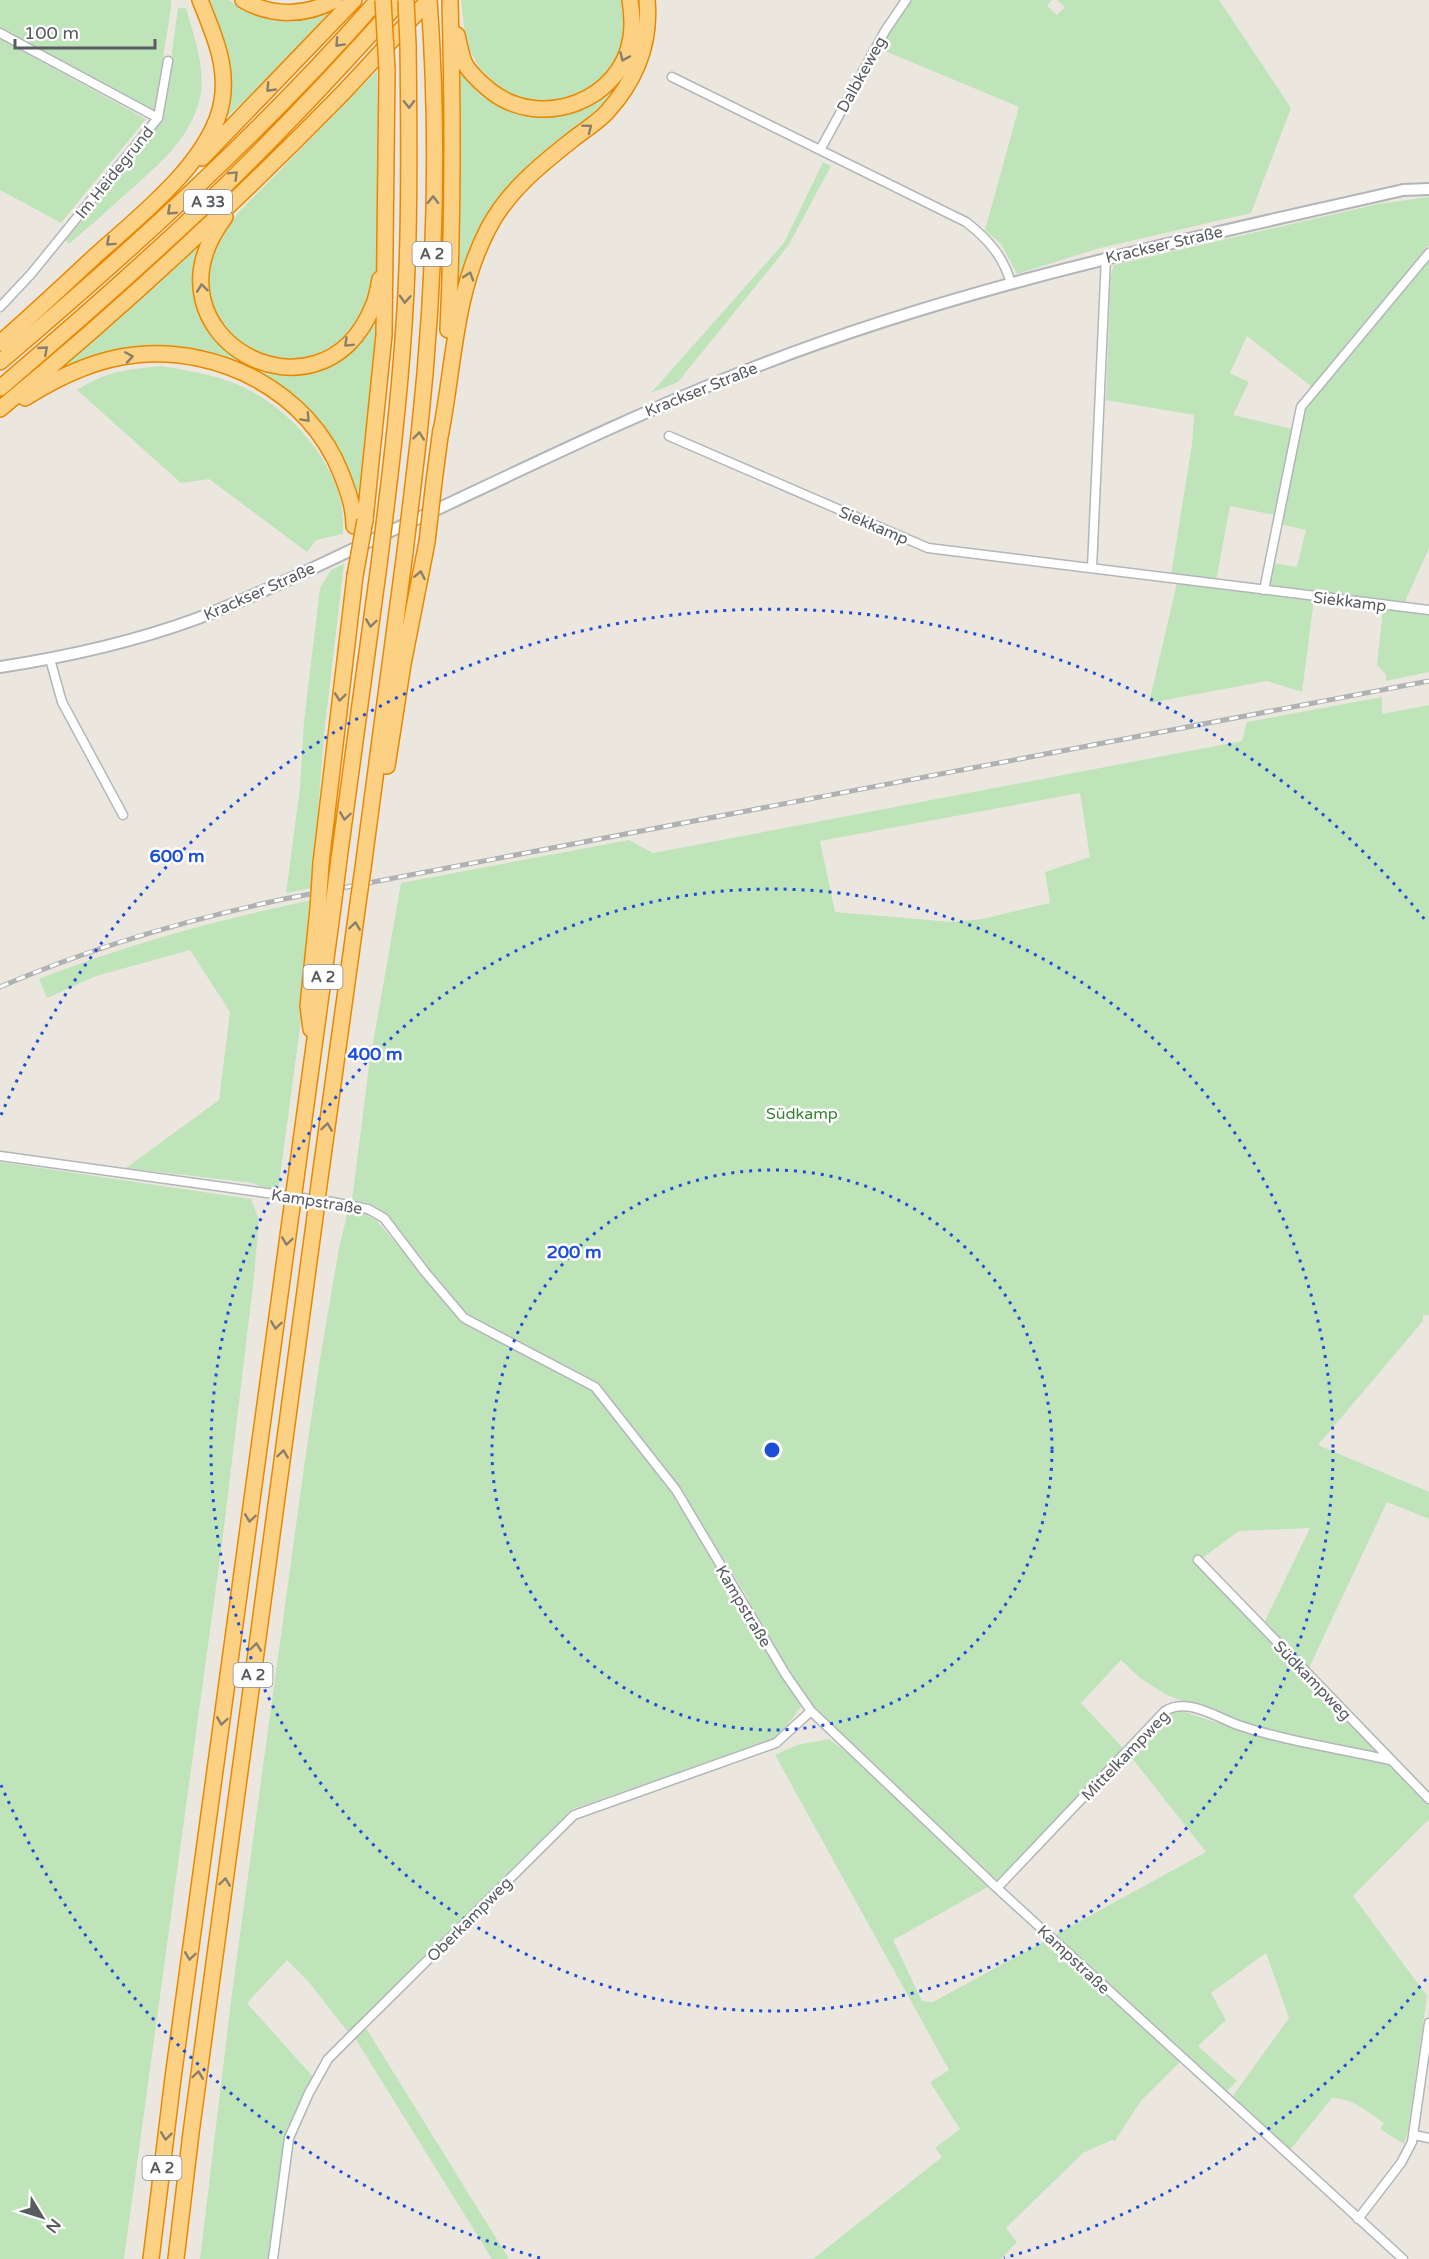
<svg xmlns="http://www.w3.org/2000/svg" width="1429" height="2259" font-family="'Varela Round',sans-serif">
<rect width="100%" height="100%" fill="#ebe7df"/>
<path fill="#bfe4ba" fill-rule="evenodd" d="M0,0H171V8L155,108L152,111L0,28Z
M206,0H229L242,9L263,17L285,18L331,13L255,92L223,120Z
M461,0H622L626,26L622,47L614,63L600,81L583,95L542,106L505,93L479,67L466,43Z
M910,0H1052L1047,6L1057,15L1065,7L1057,0H1219L1291,108L1251,213L1100,248L1017,274L1001,244L985,230L1019,107L880,49Z
M178,8H186C194,36 206,69 200,98C190,140 158,165 128,192C108,210 89,227 69,244L66,240L163,119Z
M0,39L146,119L61,223L0,190Z
M461,67C468,77 476,88 485,96C513,119 556,122 587,104C600,96 613,85 625,76L605,101L493,207L476,236L458,281Z
M377,71L378,249L375,276L367,302L357,323L341,341L306,360L282,363L257,354L235,341L219,320L209,295L208,266L226,229L237,214Z
M823,162L831,166L788,246L678,382L651,393L784,243Z
M1429,197V245L1312,387L1247,336L1230,373L1249,382L1233,415L1292,429L1275,515L1230,506L1216,581L1171,575L1192,444L1194,415L1106,400L1111,275L1114,265L1378,204Z
M205,236C192,267 190,299 207,329C210,334 215,338 219,342C251,375 305,388 344,357C359,345 367,330 377,314L360,509L356,489L333,441L234,362L86,360L61,368Z
M1429,256V548L1404,604L1268,588L1273,563L1297,567L1306,530L1280,524L1304,408Z
M162,366C187,371 214,374 238,385C283,403 330,453 341,502C343,512 343,523 343,534L316,540L307,552L209,479L181,483L77,390C108,370 126,370 162,366Z
M344,564L324,735L312,888L286,893L300,788L304,721L320,588L331,570Z
M1177,583L1314,600L1302,692L1267,681L1149,703Z
M1383,609L1429,615V672L1386,681V675L1377,665Z
M1382,697V714L1429,705V1315H1423V1321L1318,1445L1429,1492V1519L1387,1502L1308,1670L1264,1623L1310,1528L1239,1531L1201,1559L1375,1748V1751L1371,1752L1231,1721L1165,1694L1140,1678L1121,1660L1081,1703L1124,1749L999,1886L807,1701L748,1603V1598L743,1590L679,1487L598,1383L467,1314L433,1276L387,1214L368,1203L352,1200L369,1066L401,883L629,840L653,853L1242,741L1247,722ZM1080,793L1090,857L1045,872L1050,903L982,919L952,922L835,912L820,841Z
M312,900L308,969L278,1191L267,1189L253,1183L126,1168L219,1100L230,1012L190,950L96,976L47,998L39,979C128,944 218,920 312,900Z
M0,1162L251,1199L259,1220L254,1277L223,1536L124,2259H0Z
M348,1211L363,1213L377,1221L461,1320L592,1390L669,1489L801,1707L777,1738L572,1809L348,2032L307,1980L287,1960L247,2003L313,2077L285,2137L269,2259H200L232,1993L304,1467L320,1359L339,1248Z
M1170,1707L1227,1726L1385,1763L1390,1765L1429,1805V1821H1427L1353,1896L1427,1996L1408,2130L1404,2144L1380,2129L1384,2123C1368,2112 1352,2098 1332,2098L1290,2150L1232,2097L1289,2018L1266,1953L1211,1993L1226,2020L1198,2046L1237,2081L1227,2091L1223,2089L1053,1936L1206,1852L1128,1753Z
M829,1739L853,1757L988,1887L893,1940L922,2001L933,2002L1047,1940L1180,2062L1140,2102L1115,2141L1112,2140L1083,2153L1006,2228L1017,2242L1001,2259H813L942,2157L935,2148L960,2129L930,2082L949,2070L775,1755L797,1745Z
M366,2028L509,2259H492L355,2038Z"/>
<g fill="none" stroke-linecap="round" stroke-linejoin="round">
<g stroke="#b2b6ba" stroke-width="11">
<path id="minor" d="M0,33L158,118
M672,77L966,222C988,239 1003,256 1011,283
M820,150L885,31L906,0
M0,307L31,274L158,118L168,61
M669,436L928,548L1429,610
M1092,568L1106,257
M1264,590L1301,407L1429,253
M50,659L62,702L123,815
M0,1156L332,1202L368,1209L384,1218L425,1272L464,1318L595,1387L676,1490L786,1675L811,1711L997,1888L1403,2259
M1198,1560L1429,1799
M997,1888L1165,1711C1187,1697 1216,1717 1238,1725C1285,1741 1341,1749 1390,1760
M1414,2135L1429,2138
M1358,2219L1401,2163L1412,2142L1429,2023
M273,2259L289,2138L309,2093L328,2059L353,2034L574,1815L776,1743L811,1711"/>
</g>
<g stroke="#b2b6ba" stroke-width="14">
<path id="tertiary" d="M0,667C66,657 133,642 196,619C263,593 328,561 393,530C513,474 632,415 755,367C964,285 1185,240 1403,190L1429,189"/>
</g>
<g stroke="#ea8700" stroke-width="18">
<path id="motorway" d="M243,0C272,17 306,16 335,0
M457,35C459,44 461,54 464,62C470,74 482,84 492,92C542,130 622,101 631,37C633,24 632,12 630,0
M202,158L354,0
M225,217C135,336 321,436 373,306C377,298 378,288 380,279
M448,330C453,220 453,110 450,0
M0,343C32,315 63,286 94,257C137,218 212,161 222,101C228,64 213,33 200,0
M0,362C133,249 263,131 378,0
M0,388C68,330 135,271 200,210C270,143 337,72 401,0
M25,398C58,377 95,359 135,355C220,346 309,392 341,473C348,491 354,507 354,526
M0,409C118,312 232,206 339,97C370,65 398,32 429,0
M440,437C454,367 454,294 488,229C507,192 539,166 572,140C583,131 597,123 607,112C636,80 651,43 647,0
M434,482L441,429
M412,494C433,331 441,164 429,0
M386,508C396,428 404,349 407,268C410,194 409,120 408,45
M365,520L384,335L387,69
M387,766L403,664L427,542
M339,859L379,565
M321,863L355,576
M363,868L405,552
M311,1029L308,1006L318,909
M296,1178L333,907
M319,1185L359,896
M151,2259L173,2078L291,1214
M176,2259L191,2133L315,1217"/>
</g>
<use href="#minor" stroke="#fff" stroke-width="8"/>
<use href="#tertiary" stroke="#fff" stroke-width="10"/>
<use href="#motorway" stroke="#fdd184" stroke-width="15"/>
<g stroke="#b0b1b1" stroke-width="5">
<path id="rail" d="M0,987C92,947 186,920 284,899L1429,681"/>
</g>
<use href="#rail" stroke="#fff" stroke-width="3" stroke-dasharray="9" stroke-linecap="butt"/>
<g stroke="#ea8700" stroke-width="18" stroke-linecap="butt">
<path id="motorway-bridge" d="M383,0L387,69
M406,0L408,45
M427,542L434,482
M405,552L412,494
M379,565L386,508
M355,576L365,520
M359,896L363,868
M333,907L339,859
M318,909L321,863
M291,1214L296,1178
M315,1217L319,1185"/>
</g>
<use href="#motorway-bridge" stroke="#fdd184" stroke-width="15"/>
</g>
<defs><path id="oneway-chevron" d="M-2-3.5L2.5 0L-2 3.5" fill="none" stroke-width="1.6" stroke-linecap="round" stroke-linejoin="round" transform="scale(1.5)"/></defs>
<g stroke="#8a7f6b">
<use href="#oneway-chevron" transform="translate(339 43) rotate(133)"/>
<use href="#oneway-chevron" transform="translate(624 57) rotate(114)"/>
<use href="#oneway-chevron" transform="translate(270 88) rotate(134)"/>
<use href="#oneway-chevron" transform="translate(409 104) rotate(89)"/>
<use href="#oneway-chevron" transform="translate(588 128) rotate(-38)"/>
<use href="#oneway-chevron" transform="translate(234 175) rotate(-45)"/>
<use href="#oneway-chevron" transform="translate(433 200) rotate(-89)"/>
<use href="#oneway-chevron" transform="translate(171 211) rotate(137)"/>
<use href="#oneway-chevron" transform="translate(110 242) rotate(138)"/>
<use href="#oneway-chevron" transform="translate(469 276) rotate(-72)"/>
<use href="#oneway-chevron" transform="translate(202 288) rotate(-97)"/>
<use href="#oneway-chevron" transform="translate(405 299) rotate(93)"/>
<use href="#oneway-chevron" transform="translate(348 343) rotate(136)"/>
<use href="#oneway-chevron" transform="translate(44 350) rotate(-41)"/>
<use href="#oneway-chevron" transform="translate(129 357) rotate(-9)"/>
<use href="#oneway-chevron" transform="translate(306 418) rotate(47)"/>
<use href="#oneway-chevron" transform="translate(419 436) rotate(-84)"/>
<use href="#oneway-chevron" transform="translate(420 575) rotate(-79)"/>
<use href="#oneway-chevron" transform="translate(371 623) rotate(98)"/>
<use href="#oneway-chevron" transform="translate(340 697) rotate(97)"/>
<use href="#oneway-chevron" transform="translate(345 816) rotate(98)"/>
<use href="#oneway-chevron" transform="translate(355 926) rotate(-82)"/>
<use href="#oneway-chevron" transform="translate(327 1127) rotate(-82)"/>
<use href="#oneway-chevron" transform="translate(287 1241) rotate(98)"/>
<use href="#oneway-chevron" transform="translate(276 1325) rotate(98)"/>
<use href="#oneway-chevron" transform="translate(283 1454) rotate(-82)"/>
<use href="#oneway-chevron" transform="translate(250 1518) rotate(98)"/>
<use href="#oneway-chevron" transform="translate(256 1647) rotate(-82)"/>
<use href="#oneway-chevron" transform="translate(222 1721) rotate(98)"/>
<use href="#oneway-chevron" transform="translate(225 1882) rotate(-82)"/>
<use href="#oneway-chevron" transform="translate(190 1956) rotate(98)"/>
<use href="#oneway-chevron" transform="translate(198 2075) rotate(-82)"/>
<use href="#oneway-chevron" transform="translate(166 2136) rotate(97)"/>
</g>
<g fill="none" stroke="#1d4ed8" stroke-width="3" stroke-dasharray="3 6">
<circle cx="772" cy="1450" r="280"/>
<circle cx="772" cy="1450" r="561"/>
<path d="M1426 1979A841 841 0 0 1 1004 2258M540 2258A841 841 0 0 1 1 1785M1 1115A841 841 0 0 1 1426 921"/>
</g>
<g text-anchor="middle" stroke-width="5" stroke-linejoin="round" paint-order="stroke">
<g fill="#fff" stroke="#8a8d90" stroke-width="1.5">
<rect x="184" y="190" width="48" height="24" rx="4.5"/>
<rect x="412.5" y="242" width="39" height="24" rx="4.5"/>
<rect x="303.5" y="965" width="39" height="24" rx="4.5"/>
<rect x="233.5" y="1663" width="39" height="24" rx="4.5"/>
<rect x="142.5" y="2156" width="39" height="24" rx="4.5"/>
</g>
<g font-size="15" font-weight="bold" fill="#585c60">
<text x="208" y="207">A 33</text>
<text x="432" y="259">A 2</text>
<text x="323" y="982">A 2</text>
<text x="253" y="1680">A 2</text>
<text x="162" y="2173">A 2</text>
</g>
<g font-size="16" fill="#585c60" stroke="#fff">
<text transform="translate(861 74) rotate(-61)" y="6">Dalbkeweg</text>
<text transform="translate(114 172) rotate(-51)" y="6">Im Heidegrund</text>
<text transform="translate(1164 244) rotate(-13)" y="6">Krackser Straße</text>
<text transform="translate(701 389) rotate(-22)" y="6">Krackser Straße</text>
<text transform="translate(874 525) rotate(23)" y="6">Siekkamp</text>
<text transform="translate(259 591) rotate(-24)" y="6">Krackser Straße</text>
<text transform="translate(1350 601) rotate(7)" y="6">Siekkamp</text>
<text transform="translate(317 1201) rotate(9)" y="6">Kampstraße</text>
<text transform="translate(744 1606) rotate(59)" y="6">Kampstraße</text>
<text transform="translate(1313 1680) rotate(46)" y="6">Südkampweg</text>
<text transform="translate(1125 1755) rotate(-46)" y="6">Mittelkampweg</text>
<text transform="translate(469 1919) rotate(-45)" y="6">Oberkampweg</text>
<text transform="translate(1074 1959) rotate(43)" y="6">Kampstraße</text>
</g>
<g font-size="16" fill="#398334" stroke="#fff">
<text x="802" y="1119">Südkamp</text>
</g>
</g>
<circle cx="772" cy="1450" r="9" fill="#1d4ed8" stroke="#fff" stroke-width="3"/>
<g font-size="18" text-anchor="middle" font-weight="bold" fill="#1d4ed8" stroke="#fff" stroke-width="5" stroke-linejoin="round" paint-order="stroke">
<text x="177" y="862">600 m</text>
<text x="375" y="1060">400 m</text>
<text x="574" y="1258">200 m</text>
</g>
<g transform="translate(42 2217) rotate(128)" stroke="#ffffff" stroke-width="4.5" paint-order="stroke">
<path d="M0-4.5L10 22L0 15L-10 22Z" fill="#585c60"/>
<text y="-9" font-size="16" font-weight="bold" text-anchor="middle" fill="#585c60">N</text>
</g>
<path d="M15 39v9h140v-9" fill="none" stroke="#585c60" stroke-width="3"/>
<text x="24" y="39" font-size="18" fill="#585c60" stroke="#ffffff" stroke-width="4.5" paint-order="stroke">100 m</text>
</svg>
